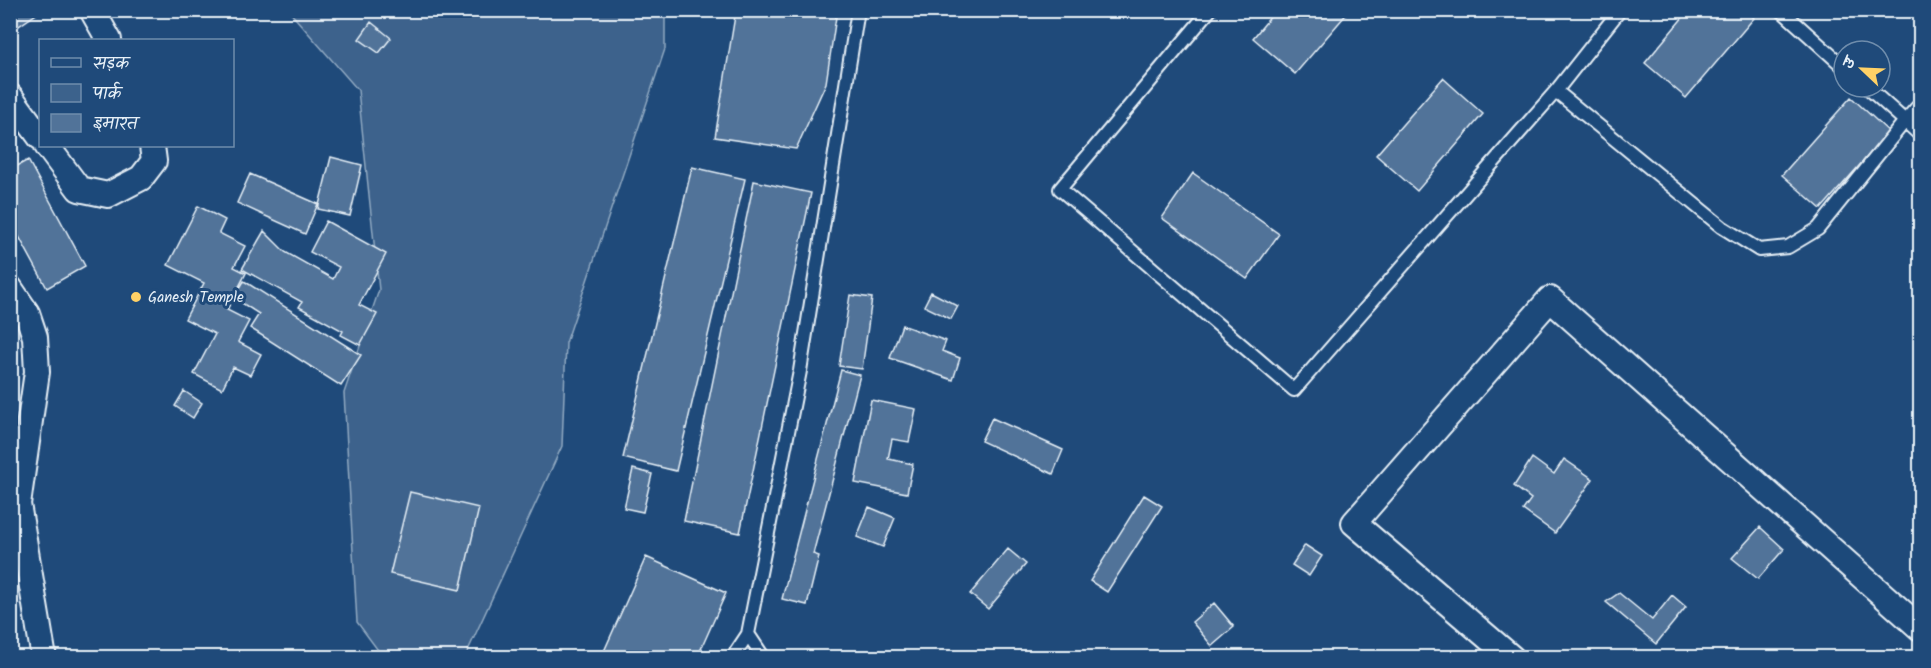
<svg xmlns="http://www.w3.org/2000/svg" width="1931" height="668" font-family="Kalam,'Playpen Sans Deva',sans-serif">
<rect width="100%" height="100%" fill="#1f4a7a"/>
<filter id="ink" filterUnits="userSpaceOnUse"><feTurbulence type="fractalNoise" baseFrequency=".0167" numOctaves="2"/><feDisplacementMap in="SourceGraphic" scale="12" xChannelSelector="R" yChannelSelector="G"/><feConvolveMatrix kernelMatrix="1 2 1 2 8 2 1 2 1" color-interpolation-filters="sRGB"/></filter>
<g filter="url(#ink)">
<path fill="#3c628c" stroke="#92aac2" stroke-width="1.5" d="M289,11H665V49L566,343L562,446L465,657H383L357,622L344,393L379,290L358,90Z"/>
<path fill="#517399" stroke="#e8f1f8" stroke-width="1.5" d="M10,10H42L10,32Z
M736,10H837L826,83L796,149L715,137Z
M1276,10H1350L1295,74L1253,38Z
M1689,10H1746L1754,18L1686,98L1645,63Z
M371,22L391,38L379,53L359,39Z
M1443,78L1483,114L1417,191L1376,155Z
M1851,97L1889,132L1821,209L1782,175Z
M331,157L362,165L350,216L318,209Z
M28,160L85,266L47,288L10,220V170Z
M692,167L745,179L676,471L623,458Z
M1193,173L1279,234L1247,279L1162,218Z
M250,174L318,204L305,234L237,203Z
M754,181L811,193L740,533L684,521Z
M198,206L225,220L219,233L245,246L234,267L246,273L227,310L249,321L238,342L261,354L250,375L233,367L222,389L194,374L215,334L185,319L204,283L168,265Z
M326,221L386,254L359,305L377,314L360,345L341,335L343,331L299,307L302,302L242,269L264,231L285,252L333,279L339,267L310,252Z
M244,281L361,355L341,386L250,328L259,314L234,298Z
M931,292L958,306L951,319L924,306Z
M850,295L872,298L862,369L839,366Z
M902,325L946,341L942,351L960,358L953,380L890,358Z
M841,370L860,375L813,554L819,556L807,605L782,599Z
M184,391L202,403L193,418L175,406Z
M871,400L916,409L909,442L892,439L888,459L913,464L907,493L855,483Z
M992,418L1063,450L1053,474L981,441Z
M1532,458L1554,474L1564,459L1593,479L1555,533L1523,510L1531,499L1514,486Z
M633,469L652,474L643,512L624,508Z
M410,492L479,508L460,590L390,574Z
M1144,495L1162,506L1107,592L1090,581Z
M869,507L895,518L883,547L857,537Z
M1760,527L1784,549L1758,579L1732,558Z
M1305,545L1322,556L1309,576L1292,565Z
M1008,549L1026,564L988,609L970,594Z
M646,557L726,593L697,658H601Z
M1619,593L1652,620L1672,595L1686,607L1656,644L1606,602Z
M1214,603L1234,627L1212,646L1192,622Z"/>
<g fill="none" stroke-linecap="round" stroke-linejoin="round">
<g stroke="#e8f1f8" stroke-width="16">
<path id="service" d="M1210,10L1060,189L1294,390L1556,91L1620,10
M1781,10L1844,67
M1867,87L1905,121L1920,104
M1556,91L1722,227L1759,250L1788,247L1818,229L1905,121L1920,135
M732,658L748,634
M764,658L748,634L800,371L858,10"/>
</g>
<g stroke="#e8f1f8" stroke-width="28">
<path id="minor" d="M92,10L109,40
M10,96L40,137
M47,146L79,189L108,195L141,178L154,161L152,146
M10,288L27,313L35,337L37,372L18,504L10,495
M18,504L44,658
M1512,658L1354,523L1550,299L1920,628"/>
</g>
<use href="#service" stroke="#1f4a7a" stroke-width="12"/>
<use href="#minor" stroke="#1f4a7a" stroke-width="24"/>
</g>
</g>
<circle fill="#ffd166" stroke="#1f4a7a" stroke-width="2" cx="136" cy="297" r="6"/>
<g text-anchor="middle" stroke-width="6" stroke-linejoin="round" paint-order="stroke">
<g font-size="15" fill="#e8f1f8" stroke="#1f4a7a" text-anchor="start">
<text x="148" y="302">Ganesh Temple</text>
</g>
</g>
<rect width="1931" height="668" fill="none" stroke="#1f4a7a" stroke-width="36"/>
<rect x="18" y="18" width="1895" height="632" fill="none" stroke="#e8f1f8" stroke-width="2" filter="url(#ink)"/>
<rect x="39" y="39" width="195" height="108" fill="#1f4a7a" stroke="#6f8dac" stroke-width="1.5"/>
<rect x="51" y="58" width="30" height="9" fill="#1f4a7a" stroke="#6f8dac" stroke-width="1.5"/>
<text x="93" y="69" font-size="18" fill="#e8f1f8">सड़क</text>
<rect x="51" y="84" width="30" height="18" fill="#3c628c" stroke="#6f8dac" stroke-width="1.5"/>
<text x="93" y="99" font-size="18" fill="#e8f1f8">पार्क</text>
<rect x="51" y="114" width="30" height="18" fill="#517399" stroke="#6f8dac" stroke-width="1.5"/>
<text x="93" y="129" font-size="18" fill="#e8f1f8">इमारत</text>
<g transform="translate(1862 69) rotate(293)"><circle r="28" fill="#1f4a7a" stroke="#6f8dac" stroke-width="1.5"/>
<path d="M0-4.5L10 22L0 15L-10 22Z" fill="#ffd166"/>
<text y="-9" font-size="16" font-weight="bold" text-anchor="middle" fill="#e8f1f8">उ</text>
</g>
</svg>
